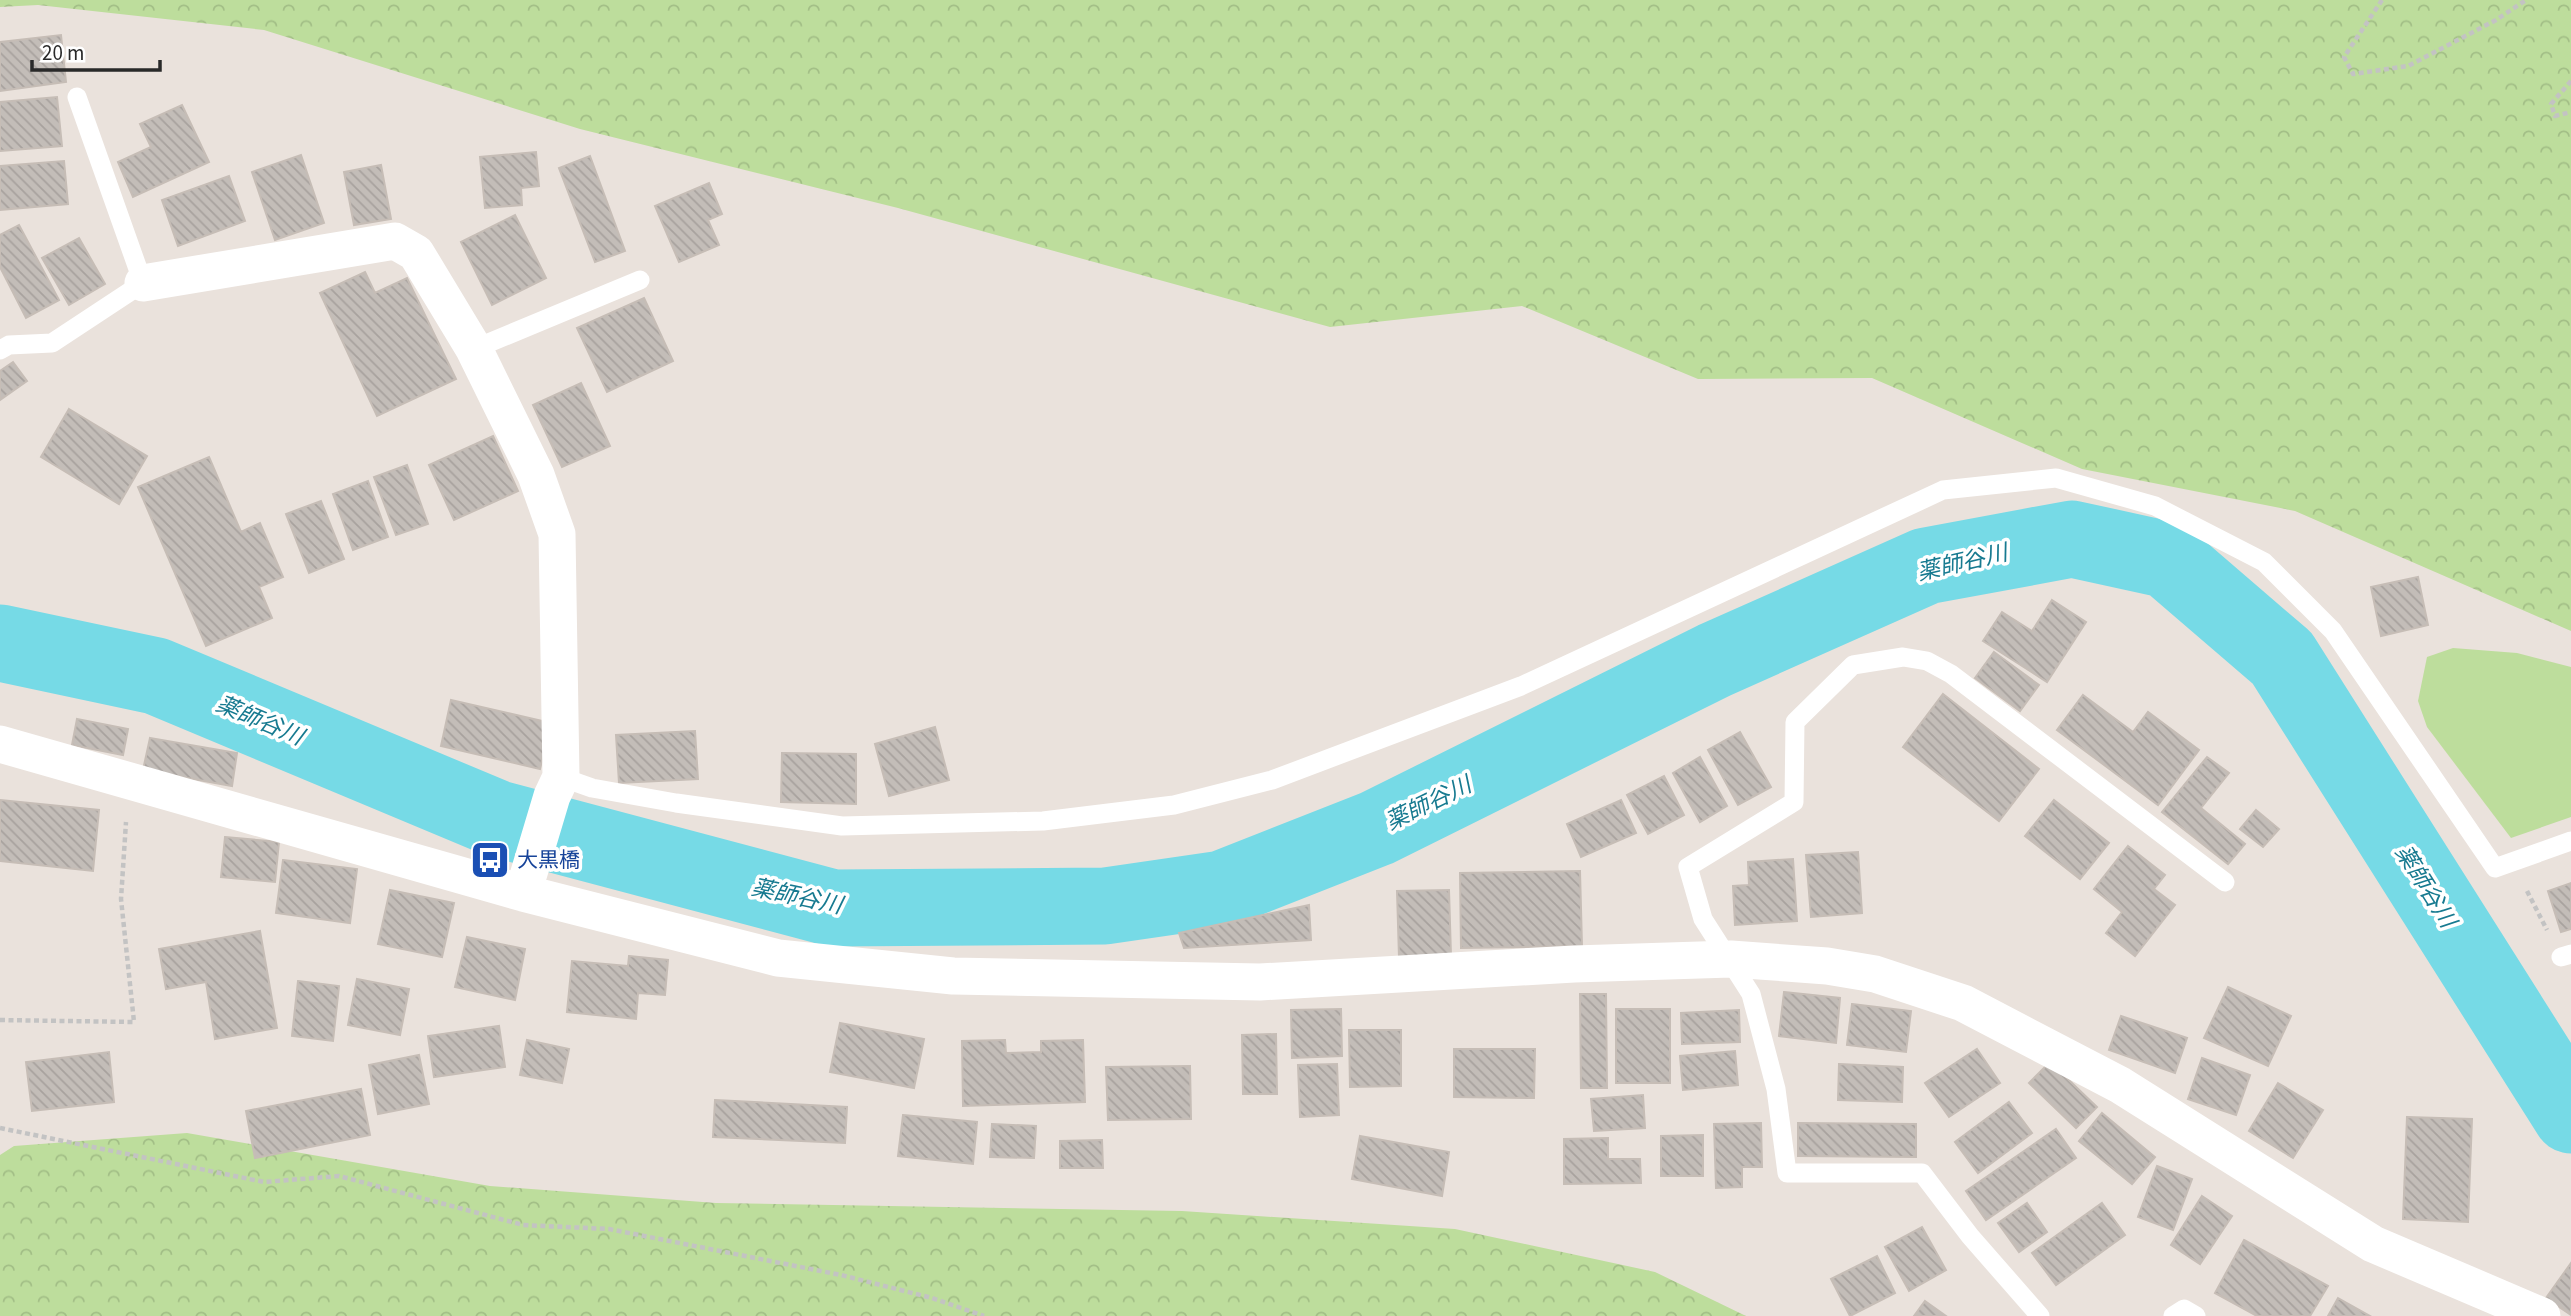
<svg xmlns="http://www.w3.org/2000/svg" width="2571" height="1316" font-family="'Source Sans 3','Noto Sans JP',sans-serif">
<defs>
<pattern id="forest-crowns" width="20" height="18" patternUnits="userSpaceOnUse" patternTransform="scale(1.75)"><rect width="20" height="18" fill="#bddd9c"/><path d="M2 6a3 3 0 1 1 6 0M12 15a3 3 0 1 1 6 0" fill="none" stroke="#a2be86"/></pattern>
<pattern id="building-back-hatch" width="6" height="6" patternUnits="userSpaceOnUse" patternTransform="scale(1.75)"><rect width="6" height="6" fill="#c3bdb8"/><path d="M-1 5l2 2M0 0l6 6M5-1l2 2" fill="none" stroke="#a8a29e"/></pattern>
</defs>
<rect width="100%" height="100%" fill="#eae2dc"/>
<path fill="url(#forest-crowns)" d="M0,0H2571V631L2295,511L2082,469L1872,378L1698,379L1522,306L1330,327L898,208L580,129L264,30L38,5L0,7Z
M187,1133L490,1186L716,1203L1182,1211L1455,1229L1655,1272L1746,1316H0V1155L14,1146Z"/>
<path fill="#bddd9c" d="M2453,648L2517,653L2571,667V817L2511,838L2427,727L2418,701L2427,657Z"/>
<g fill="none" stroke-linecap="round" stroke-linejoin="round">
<path stroke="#76dae6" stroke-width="77" d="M0,643L156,676L498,819L833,908L1105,906L1222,889L1377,828L1715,660L1926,566L2072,539L2168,560L2282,658L2571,1115"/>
</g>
<path fill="url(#building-back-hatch)" stroke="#c6bdb6" stroke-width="2" d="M61,35L66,82L0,91V42Z
M57,97L62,146L0,151V102Z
M182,105L209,162L133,197L118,162L151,147L140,124Z
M536,152L539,186L521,188L522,205L485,208L480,157Z
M301,155L324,223L275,240L252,172Z
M590,156L625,251L595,262L559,168Z
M64,161L68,204L0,210V166Z
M381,165L391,219L354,225L344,172Z
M229,176L245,221L178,246L162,200Z
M709,183L722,214L708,220L719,245L679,262L655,206Z
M515,215L546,278L492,305L461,242Z
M19,225L59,300L26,318L0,267V235Z
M79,238L105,284L69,305L42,258Z
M365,272L375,293L407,278L456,379L377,416L320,293Z
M644,298L673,361L607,392L577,328Z
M13,362L27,381L0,400V371Z
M581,383L610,446L562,467L533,405Z
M69,409L147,456L119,504L41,457Z
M493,436L518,491L454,520L429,465Z
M209,457L241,532L260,523L283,577L259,587L272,618L206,646L138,487Z
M407,465L428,524L396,535L374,477Z
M368,481L388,537L353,550L333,494Z
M321,501L344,559L309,573L286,514Z
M2418,577L2428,625L2381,636L2371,587Z
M2052,600L2086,622L2047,682L1983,641L2002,612L2032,631Z
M1994,652L2039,685L2020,711L1975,678Z
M1943,694L2039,769L1999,821L1903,747Z
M2083,695L2133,732L2148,712L2199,750L2158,805L2057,730Z
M451,700L551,723L540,769L441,746Z
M77,719L128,729L123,755L72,745Z
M935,727L949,780L889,796L875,744Z
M695,731L698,779L619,783L616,735Z
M1740,732L1771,787L1738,805L1708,750Z
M150,738L237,753L232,786L143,770Z
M782,753L856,754V804L781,802Z
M1700,757L1727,806L1700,822L1673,773Z
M2207,757L2229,773L2201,808L2245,844L2228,864L2162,812Z
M1664,776L1684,815L1648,834L1627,795Z
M0,800L99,810L93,871L0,861Z
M1621,800L1636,833L1581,857L1567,824Z
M2054,800L2109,843L2080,879L2025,836Z
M2256,810L2279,829L2263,847L2240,829Z
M225,837L279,842L275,882L221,877Z
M2128,846L2165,875L2154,889L2175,905L2135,956L2106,933L2122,912L2094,889Z
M1858,852L1862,913L1811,917L1806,855Z
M1793,859L1797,921L1735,925L1733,886L1749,885L1748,862Z
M283,860L357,869L350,923L276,913Z
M1580,871L1582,946L1461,948L1460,873Z
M2571,883V929L2561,932L2548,891Z
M390,890L454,903L442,957L378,944Z
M1449,890L1451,956L1399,957L1397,891Z
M1309,905L1311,940L1184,948L1179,933Z
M260,931L277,1028L215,1039L206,982L166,989L159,949Z
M467,937L525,949L515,1000L455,987Z
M629,956L668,960L665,995L638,993L636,1019L567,1012L572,961L628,966Z
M357,979L409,989L400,1035L348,1025Z
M298,981L339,986L333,1041L292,1036Z
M2228,987L2291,1016L2268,1066L2204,1038Z
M1784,992L1840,998L1836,1043L1779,1036Z
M1580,994H1606L1607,1088H1581Z
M1852,1004L1911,1011L1906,1052L1847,1045Z
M1341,1009L1342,1056L1292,1058L1291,1010Z
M1616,1009H1670V1083H1616Z
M1739,1010L1740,1042L1682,1044L1681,1013Z
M2121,1016L2187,1038L2175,1073L2109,1050Z
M840,1023L924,1039L914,1088L830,1072Z
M499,1026L505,1067L434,1077L428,1036Z
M1349,1030H1401V1086L1350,1087Z
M1276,1034L1277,1094H1243L1242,1035Z
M527,1040L569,1049L562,1083L520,1075Z
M1005,1040L1006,1053L1041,1052V1041L1083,1040L1085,1102L963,1106L962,1041Z
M1454,1049H1535L1534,1098L1454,1097Z
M1977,1049L2000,1083L1949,1117L1925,1083Z
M1735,1051L1738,1085L1683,1090L1680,1056Z
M109,1052L114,1102L32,1111L26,1062Z
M419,1055L429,1104L378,1114L369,1065Z
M2202,1058L2250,1075L2236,1115L2188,1099Z
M2050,1062L2097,1107L2076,1128L2029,1083Z
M1337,1064L1339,1115L1300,1117L1298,1065Z
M1839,1064L1903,1067L1902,1102L1838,1100Z
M1190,1066L1191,1119L1108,1120L1106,1067Z
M2278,1083L2323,1110L2293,1158L2249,1131Z
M361,1089L370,1135L255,1158L246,1111Z
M1643,1095L1645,1128L1594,1131L1591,1099Z
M715,1100L847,1107L845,1143L713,1137Z
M2009,1102L2032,1133L1978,1173L1955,1142Z
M2102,1113L2155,1157L2132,1184L2079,1141Z
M903,1115L977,1122L973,1164L898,1156Z
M2407,1117L2472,1119L2468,1222L2403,1219Z
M1761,1123L1762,1167H1742V1187L1716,1188L1714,1124Z
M1798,1123L1916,1124V1157L1798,1156Z
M992,1124L1036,1126L1034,1158L990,1157Z
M2056,1129L2076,1158L1986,1220L1966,1191Z
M1703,1135V1176H1661V1136Z
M1360,1136L1449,1152L1442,1196L1352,1179Z
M1608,1138V1159H1640L1641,1183L1564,1184V1139Z
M1102,1140L1103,1168H1060V1141Z
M2157,1166L2192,1179L2173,1230L2138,1217Z
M2202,1196L2232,1216L2200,1264L2171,1245Z
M2027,1203L2047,1232L2019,1252L1998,1223Z
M2102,1203L2125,1235L2056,1285L2032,1253Z
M1922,1227L1946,1270L1909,1291L1885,1247Z
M2244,1240L2328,1286L2310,1316H2257L2215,1293Z
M1877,1256L1895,1293L1850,1316L1831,1279Z
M2571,1263V1315L2546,1298Z
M2338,1298L2370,1316H2328Z
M1925,1301L1946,1316H1914Z"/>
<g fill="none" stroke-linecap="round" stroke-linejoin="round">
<path stroke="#c3c3c3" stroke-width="4.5" stroke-dasharray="5 3.5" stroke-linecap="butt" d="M2382,0L2344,57L2353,74L2408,66L2496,20L2526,0
M2571,81L2551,104L2555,116L2571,112
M2527,891L2547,930
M0,1020L134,1022L121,899L126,822
M0,1128L264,1182L339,1176L523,1225L609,1229L841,1275L932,1298L984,1316"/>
<path stroke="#fff" stroke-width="19" d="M474,349L640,280
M0,350L9,345L52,343L143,283L77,97
M561,777L592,788L676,803L842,826L1043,821L1174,805L1272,780L1521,686L1943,490L2056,478L2155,506L2264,562L2333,631L2495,868L2571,841
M2561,957L2571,954
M2040,1316L1970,1236L1922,1173H1787L1776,1089L1751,994L1703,919L1688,867L1794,802L1795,722L1853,665L1903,657L1927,661L1951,674L2225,882
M2173,1316L2184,1309L2196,1316"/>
<path stroke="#fff" stroke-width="37" d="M143,283L395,241L416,253L474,349L536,475L557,534L561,777L552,796L523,893
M0,744L523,893L778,958L953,976L1260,982L1574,964L1731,959L1827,966L1875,974L1963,1003L2120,1085L2373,1244L2542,1316"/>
</g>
<defs>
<g id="bus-square" transform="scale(2.0125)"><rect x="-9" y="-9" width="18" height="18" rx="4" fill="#1a4fb4" stroke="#fff"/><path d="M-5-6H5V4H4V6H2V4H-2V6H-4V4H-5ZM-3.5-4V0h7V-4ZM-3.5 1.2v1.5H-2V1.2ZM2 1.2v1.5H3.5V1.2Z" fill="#fff"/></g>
</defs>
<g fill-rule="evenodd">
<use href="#bus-square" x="490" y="860"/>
</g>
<g text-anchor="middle" stroke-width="7" stroke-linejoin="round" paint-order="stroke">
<g font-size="21" fill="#164399" stroke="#fff" text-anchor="start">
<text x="517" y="867">大黒橋</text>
</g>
<g font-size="23" font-style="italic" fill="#177a90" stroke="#fff">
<text transform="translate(1962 562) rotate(-13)" y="8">薬師谷川</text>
<text transform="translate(260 720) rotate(23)" y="8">薬師谷川</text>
<text transform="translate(1428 803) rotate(-26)" y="8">薬師谷川</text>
<text transform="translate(2426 886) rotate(58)" y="8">薬師谷川</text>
<text transform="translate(797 896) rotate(12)" y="8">薬師谷川</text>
</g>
</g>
<path d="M32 60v10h128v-10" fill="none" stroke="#292929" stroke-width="3.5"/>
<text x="42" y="60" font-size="21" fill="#292929" stroke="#ffffff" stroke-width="5" paint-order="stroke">20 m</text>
</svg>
